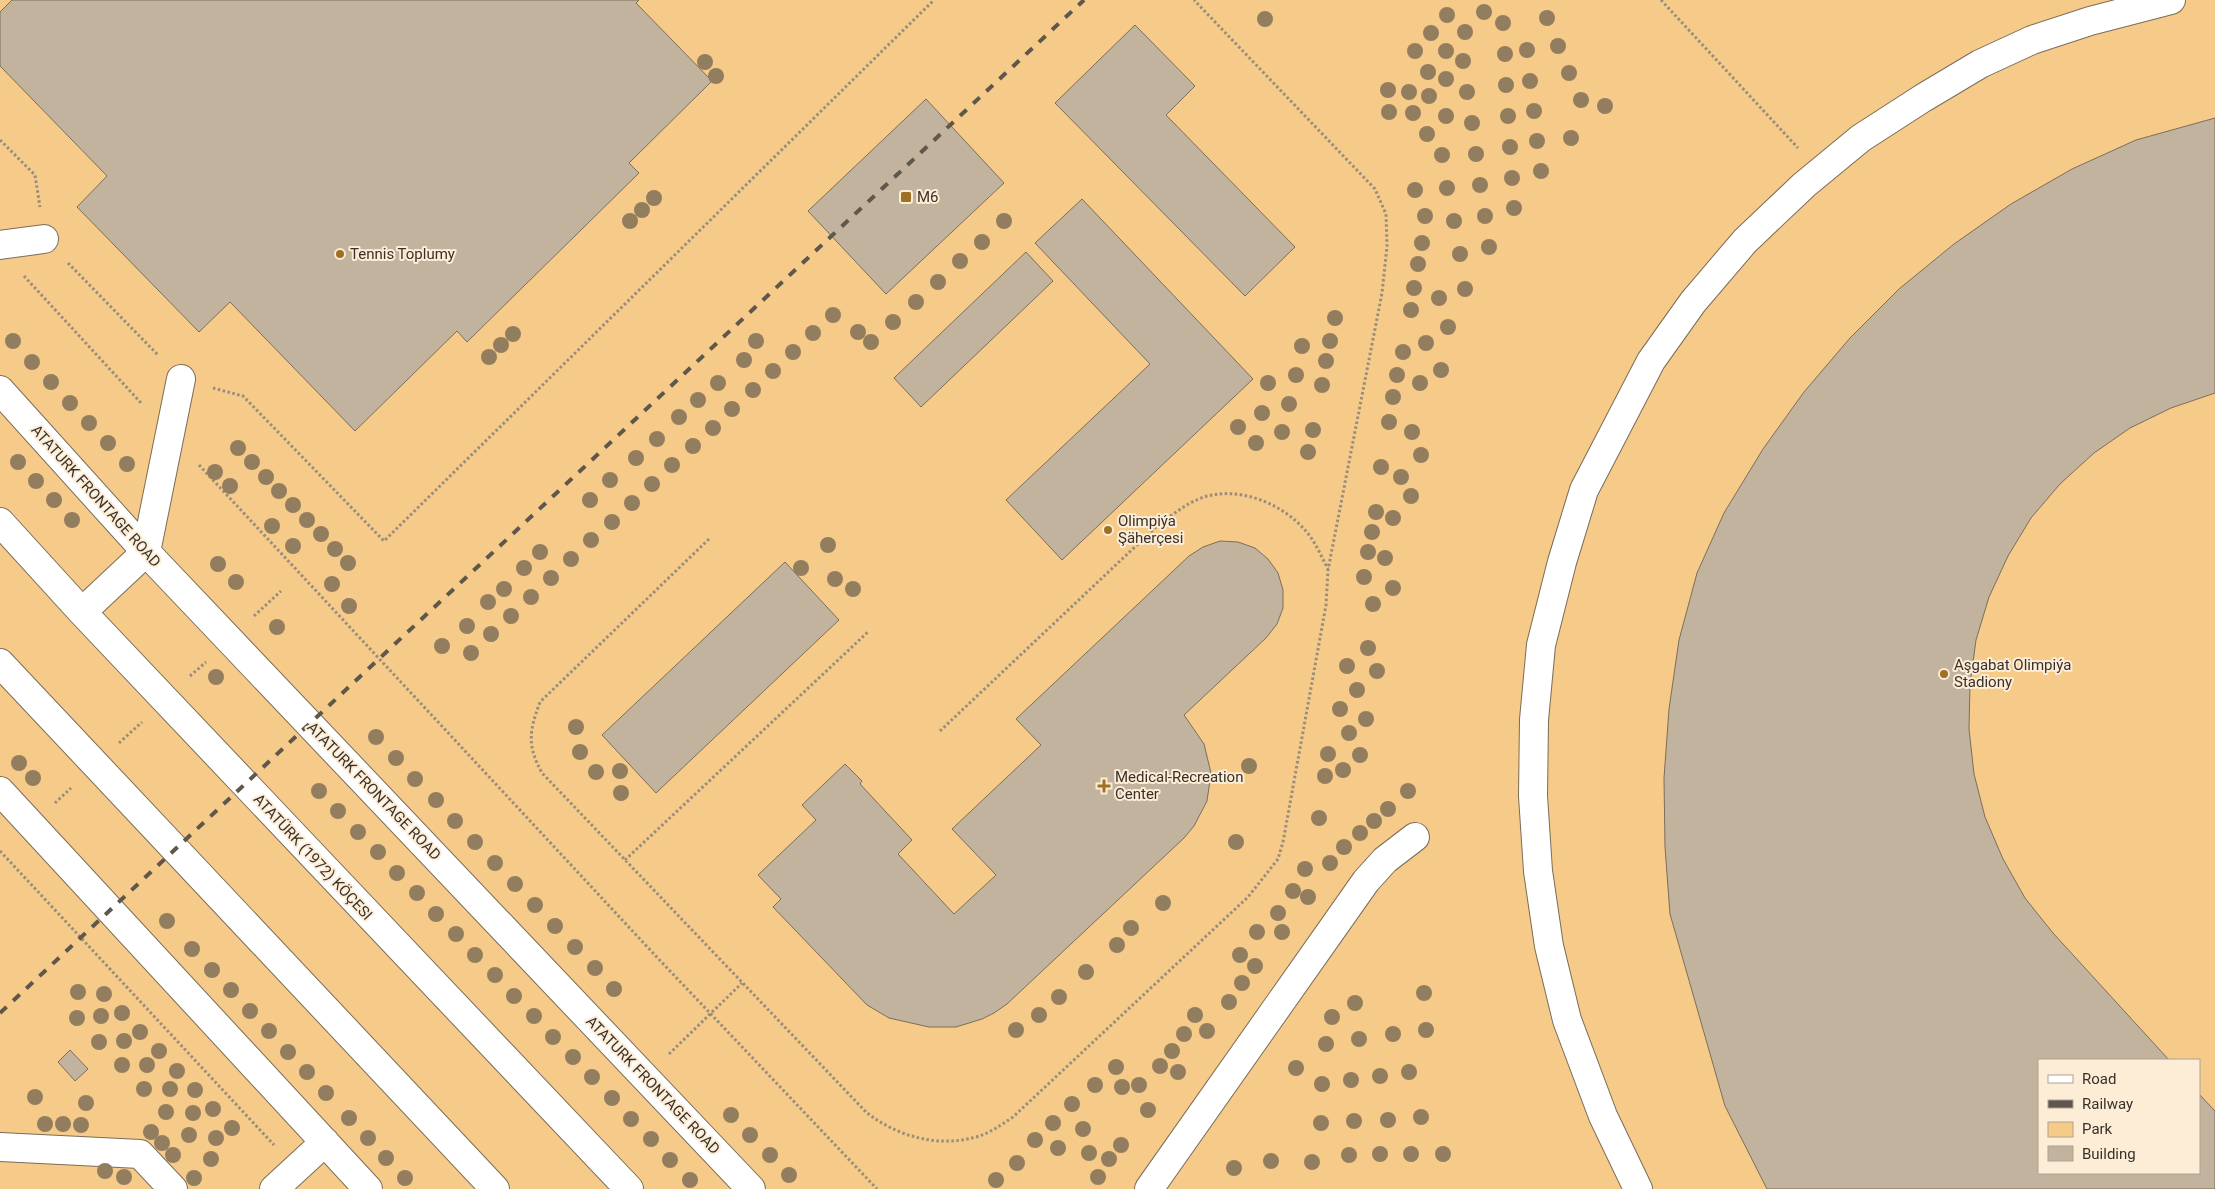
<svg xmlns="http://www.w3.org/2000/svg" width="2215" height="1189" font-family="Roboto,sans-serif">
<rect width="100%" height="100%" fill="#f0e0ca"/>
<path fill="#f6ca88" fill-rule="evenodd" d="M0,0H2215V1189H0ZM2039,1060H2199V1173H2039Z"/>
<path fill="#c2b39e" stroke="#7c6e5b" d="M12,0H639L636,3L712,81L629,163L639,173L467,342L457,331L355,431L230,302L199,332L77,207L107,176L0,66V12Z
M1135,25L1195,86L1166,115L1295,247L1245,296L1055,103Z
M926,99L1004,183L886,294L808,211Z
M2215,118V393L2171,408L2130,428L2094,453L2060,484L2031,518L2008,556L1989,597L1976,640L1970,684L1969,729L1974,774L1985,817L2003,859L2025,898L2053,933L2169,1060H2039V1173H2199V1094L2215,1111V1189H1767L1725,1106L1670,914L1665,847L1664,778L1669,709L1679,640L1697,573L1724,513L1763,449L1804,392L1850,338L1899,289L1954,244L2011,204L2072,169L2136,140Z
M1082,199L1253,379L1062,560L1006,500L1150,364L1035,243Z
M1026,252L1053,281L921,407L894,378Z
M1220,541L1238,542L1255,548L1268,559L1278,573L1283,590V608L1277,624L1266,638L1184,715L1204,744L1211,773L1207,801L1194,826L1184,838L1007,1004L994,1013L982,1019L956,1027H929L889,1018L867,1005L773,907L781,899L758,875L816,820L802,805L845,764L862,781L860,784L912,840L898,854L954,914L996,875L952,829L1041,745L1016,719L1189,556L1203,547Z
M785,562L839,620L656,793L602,735Z
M70,1050L88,1069L75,1081L58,1062Z"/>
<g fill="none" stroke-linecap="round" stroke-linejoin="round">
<g stroke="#7a6d59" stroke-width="30">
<path id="minor" d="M0,245L44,239
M0,390L146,552L751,1189
M146,552L181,379
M0,791L368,1189
M0,1147L140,1154L173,1189
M274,1189L325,1142
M1149,1189L1366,881L1385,860L1415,837
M1638,1189L1603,1116L1567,1020L1549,946L1538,871L1533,796L1534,720L1541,645L1562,562L1584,490L1651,361L1693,302L1745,241L1804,185L1861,138L1923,98L1980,64L2032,40L2090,21L2171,0"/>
</g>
<g stroke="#7a6d59" stroke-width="30">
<path id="major" d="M0,522L82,612L629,1189
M82,612L146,552
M0,663L495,1189"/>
</g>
<path stroke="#988d7d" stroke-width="3" stroke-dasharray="2.5 2.5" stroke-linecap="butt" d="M1661,0L1798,148
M0,140L35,175L40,207
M68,263L158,355
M24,276L142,404
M213,388L243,396L384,541L934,0
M199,465L652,952L877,1189
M709,539L540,702C529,732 527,745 542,773L866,1112C896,1136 937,1148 976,1137C990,1133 1001,1125 1013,1117L1248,897L1278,859L1283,842L1326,605L1328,570L1382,293L1387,246L1386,214L1375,189L1194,0
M254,616L281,591
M190,676L206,662
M940,731L1156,527C1171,516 1186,503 1204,497C1239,486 1281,503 1305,530C1315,541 1321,556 1328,569
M119,743L142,722
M55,803L71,788
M0,851L274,1145
M625,860L869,631
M669,1054L742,983"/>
<use href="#minor" stroke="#fff" stroke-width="28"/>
<use href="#major" stroke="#fff" stroke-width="28"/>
<path stroke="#5f574c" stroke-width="4" stroke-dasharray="9 9" stroke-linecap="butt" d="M0,1013L1084,0"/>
</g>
<g fill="#927e5f">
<circle cx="1484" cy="12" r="8"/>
<circle cx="1447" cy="15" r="8"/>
<circle cx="1547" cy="18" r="8"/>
<circle cx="1265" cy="19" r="8"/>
<circle cx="1503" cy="23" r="8"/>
<circle cx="1465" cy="32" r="8"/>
<circle cx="1431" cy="33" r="8"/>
<circle cx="1558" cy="46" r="8"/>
<circle cx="1527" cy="50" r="8"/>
<circle cx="1415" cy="51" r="8"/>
<circle cx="1446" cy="51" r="8"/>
<circle cx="1505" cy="54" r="8"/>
<circle cx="1463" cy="61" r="8"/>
<circle cx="705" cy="62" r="8"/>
<circle cx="1428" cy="72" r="8"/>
<circle cx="1569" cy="73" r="8"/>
<circle cx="716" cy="76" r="8"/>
<circle cx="1446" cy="79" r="8"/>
<circle cx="1530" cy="81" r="8"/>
<circle cx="1506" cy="85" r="8"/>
<circle cx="1388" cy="90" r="8"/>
<circle cx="1409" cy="92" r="8"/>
<circle cx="1467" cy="92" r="8"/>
<circle cx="1429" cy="96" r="8"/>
<circle cx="1581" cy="100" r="8"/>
<circle cx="1605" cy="106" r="8"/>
<circle cx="1534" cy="111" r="8"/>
<circle cx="1389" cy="112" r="8"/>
<circle cx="1413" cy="113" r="8"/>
<circle cx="1446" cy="116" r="8"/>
<circle cx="1508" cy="116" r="8"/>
<circle cx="1472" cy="123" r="8"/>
<circle cx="1427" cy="134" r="8"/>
<circle cx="1571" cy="138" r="8"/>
<circle cx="1537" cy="141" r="8"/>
<circle cx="1510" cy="147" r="8"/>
<circle cx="1476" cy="154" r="8"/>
<circle cx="1442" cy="155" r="8"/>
<circle cx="1541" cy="171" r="8"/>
<circle cx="1512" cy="178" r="8"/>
<circle cx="1480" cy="185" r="8"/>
<circle cx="1447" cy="188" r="8"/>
<circle cx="1415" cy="190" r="8"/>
<circle cx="654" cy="198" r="8"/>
<circle cx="1514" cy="208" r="8"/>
<circle cx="642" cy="210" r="8"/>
<circle cx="1425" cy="216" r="8"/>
<circle cx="1485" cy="216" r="8"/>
<circle cx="630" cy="221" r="8"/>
<circle cx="1004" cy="221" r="8"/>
<circle cx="1454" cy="221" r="8"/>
<circle cx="982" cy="242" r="8"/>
<circle cx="1422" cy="243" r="8"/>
<circle cx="1489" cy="247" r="8"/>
<circle cx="1460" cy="254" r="8"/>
<circle cx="960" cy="261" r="8"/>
<circle cx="1418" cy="264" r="8"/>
<circle cx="938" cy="282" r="8"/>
<circle cx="1414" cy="288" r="8"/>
<circle cx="1465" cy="289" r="8"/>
<circle cx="1439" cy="298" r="8"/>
<circle cx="916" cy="302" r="8"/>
<circle cx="1411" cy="310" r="8"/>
<circle cx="833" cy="315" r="8"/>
<circle cx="1335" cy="318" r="8"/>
<circle cx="893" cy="322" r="8"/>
<circle cx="1448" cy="327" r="8"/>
<circle cx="858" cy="332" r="8"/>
<circle cx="813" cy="333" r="8"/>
<circle cx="513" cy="334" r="8"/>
<circle cx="13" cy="341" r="8"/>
<circle cx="756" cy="341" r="8"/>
<circle cx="1330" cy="341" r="8"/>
<circle cx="871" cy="342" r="8"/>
<circle cx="1426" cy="343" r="8"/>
<circle cx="501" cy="345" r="8"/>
<circle cx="1302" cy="346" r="8"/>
<circle cx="793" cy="352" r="8"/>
<circle cx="1403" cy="352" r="8"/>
<circle cx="489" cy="357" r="8"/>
<circle cx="744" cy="360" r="8"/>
<circle cx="1326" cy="361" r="8"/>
<circle cx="32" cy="362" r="8"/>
<circle cx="1441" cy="370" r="8"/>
<circle cx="773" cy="371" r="8"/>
<circle cx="1296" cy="375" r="8"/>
<circle cx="1397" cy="375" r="8"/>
<circle cx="51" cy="382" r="8"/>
<circle cx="718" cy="383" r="8"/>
<circle cx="1268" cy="383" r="8"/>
<circle cx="1420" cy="383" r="8"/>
<circle cx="1322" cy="385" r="8"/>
<circle cx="753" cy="390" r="8"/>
<circle cx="1393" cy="397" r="8"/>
<circle cx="698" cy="400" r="8"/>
<circle cx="70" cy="403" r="8"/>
<circle cx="1289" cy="404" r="8"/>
<circle cx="732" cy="409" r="8"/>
<circle cx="1262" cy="413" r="8"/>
<circle cx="679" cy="417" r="8"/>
<circle cx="1389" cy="422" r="8"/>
<circle cx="89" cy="423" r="8"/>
<circle cx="1238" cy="427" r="8"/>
<circle cx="713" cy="428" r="8"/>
<circle cx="1313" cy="430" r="8"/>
<circle cx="1282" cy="432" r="8"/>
<circle cx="1412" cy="432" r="8"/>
<circle cx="657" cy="439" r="8"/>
<circle cx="108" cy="443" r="8"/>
<circle cx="1256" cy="443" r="8"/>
<circle cx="693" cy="446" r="8"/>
<circle cx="238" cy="448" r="8"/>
<circle cx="1308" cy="452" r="8"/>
<circle cx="1421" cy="455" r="8"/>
<circle cx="636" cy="458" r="8"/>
<circle cx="18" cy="462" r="8"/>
<circle cx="252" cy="462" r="8"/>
<circle cx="127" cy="464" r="8"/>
<circle cx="672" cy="465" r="8"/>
<circle cx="1381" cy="467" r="8"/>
<circle cx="215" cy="472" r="8"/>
<circle cx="266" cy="477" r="8"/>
<circle cx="1401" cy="477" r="8"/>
<circle cx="610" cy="480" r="8"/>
<circle cx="36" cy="481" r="8"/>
<circle cx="652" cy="484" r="8"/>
<circle cx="230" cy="486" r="8"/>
<circle cx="279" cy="491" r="8"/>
<circle cx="1411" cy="496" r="8"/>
<circle cx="54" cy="500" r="8"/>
<circle cx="590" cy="500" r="8"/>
<circle cx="632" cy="503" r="8"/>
<circle cx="293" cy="505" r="8"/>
<circle cx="1376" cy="512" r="8"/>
<circle cx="1393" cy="518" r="8"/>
<circle cx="72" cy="520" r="8"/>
<circle cx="307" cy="520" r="8"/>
<circle cx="612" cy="522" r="8"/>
<circle cx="272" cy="526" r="8"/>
<circle cx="1372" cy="532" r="8"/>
<circle cx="321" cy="534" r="8"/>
<circle cx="591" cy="540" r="8"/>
<circle cx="828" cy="545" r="8"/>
<circle cx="293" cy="546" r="8"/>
<circle cx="335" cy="549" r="8"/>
<circle cx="540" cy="552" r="8"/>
<circle cx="1368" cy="552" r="8"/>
<circle cx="1385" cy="558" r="8"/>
<circle cx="571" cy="559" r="8"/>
<circle cx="348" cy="563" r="8"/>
<circle cx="218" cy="564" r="8"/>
<circle cx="524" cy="568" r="8"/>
<circle cx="801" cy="568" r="8"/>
<circle cx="1364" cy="577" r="8"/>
<circle cx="551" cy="578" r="8"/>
<circle cx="835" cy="579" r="8"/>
<circle cx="236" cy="582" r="8"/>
<circle cx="332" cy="584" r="8"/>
<circle cx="1393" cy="588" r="8"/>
<circle cx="504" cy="589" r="8"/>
<circle cx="853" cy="589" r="8"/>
<circle cx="531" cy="597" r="8"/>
<circle cx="488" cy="602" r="8"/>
<circle cx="1373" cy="604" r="8"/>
<circle cx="349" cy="606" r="8"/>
<circle cx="511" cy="616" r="8"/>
<circle cx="467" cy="626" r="8"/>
<circle cx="277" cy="627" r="8"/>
<circle cx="491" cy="634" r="8"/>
<circle cx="442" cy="646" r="8"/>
<circle cx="1368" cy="648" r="8"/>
<circle cx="471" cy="653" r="8"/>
<circle cx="1347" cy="666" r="8"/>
<circle cx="1377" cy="671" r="8"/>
<circle cx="216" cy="677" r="8"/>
<circle cx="1357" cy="690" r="8"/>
<circle cx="1340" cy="709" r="8"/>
<circle cx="1366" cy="719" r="8"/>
<circle cx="576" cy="727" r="8"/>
<circle cx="1349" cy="733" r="8"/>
<circle cx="376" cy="737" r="8"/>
<circle cx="580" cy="752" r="8"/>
<circle cx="1328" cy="754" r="8"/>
<circle cx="1360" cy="755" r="8"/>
<circle cx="396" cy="758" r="8"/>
<circle cx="19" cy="763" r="8"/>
<circle cx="1249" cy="766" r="8"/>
<circle cx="1343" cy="770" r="8"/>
<circle cx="620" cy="771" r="8"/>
<circle cx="596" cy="772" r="8"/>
<circle cx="1325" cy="776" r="8"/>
<circle cx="33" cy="778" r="8"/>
<circle cx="415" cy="779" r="8"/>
<circle cx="319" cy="791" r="8"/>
<circle cx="1408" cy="791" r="8"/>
<circle cx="621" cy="793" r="8"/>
<circle cx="436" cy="800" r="8"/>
<circle cx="1388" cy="809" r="8"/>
<circle cx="338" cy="811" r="8"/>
<circle cx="1319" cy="818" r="8"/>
<circle cx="455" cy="821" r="8"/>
<circle cx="1374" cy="821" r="8"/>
<circle cx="358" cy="832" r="8"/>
<circle cx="1360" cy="833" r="8"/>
<circle cx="475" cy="842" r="8"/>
<circle cx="1236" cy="842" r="8"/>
<circle cx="1344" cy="847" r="8"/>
<circle cx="378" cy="852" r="8"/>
<circle cx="495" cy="863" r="8"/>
<circle cx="1330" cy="863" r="8"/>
<circle cx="1305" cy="869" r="8"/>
<circle cx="397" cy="873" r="8"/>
<circle cx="515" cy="884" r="8"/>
<circle cx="1293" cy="891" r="8"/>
<circle cx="417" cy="893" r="8"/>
<circle cx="1308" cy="897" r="8"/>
<circle cx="1163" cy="903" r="8"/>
<circle cx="535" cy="905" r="8"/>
<circle cx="1278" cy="913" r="8"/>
<circle cx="436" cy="914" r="8"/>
<circle cx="167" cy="921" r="8"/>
<circle cx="555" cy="926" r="8"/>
<circle cx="1131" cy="928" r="8"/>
<circle cx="1257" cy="932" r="8"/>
<circle cx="1282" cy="932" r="8"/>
<circle cx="456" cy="934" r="8"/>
<circle cx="1117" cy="945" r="8"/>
<circle cx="575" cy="947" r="8"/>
<circle cx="192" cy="949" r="8"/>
<circle cx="475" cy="955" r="8"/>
<circle cx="1240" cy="955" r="8"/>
<circle cx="1255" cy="966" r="8"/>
<circle cx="595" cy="968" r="8"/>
<circle cx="212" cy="970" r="8"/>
<circle cx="1086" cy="972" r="8"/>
<circle cx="495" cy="975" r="8"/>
<circle cx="1242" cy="983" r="8"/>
<circle cx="614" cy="989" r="8"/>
<circle cx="231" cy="990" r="8"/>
<circle cx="78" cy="992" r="8"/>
<circle cx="1424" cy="993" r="8"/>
<circle cx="104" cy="994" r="8"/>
<circle cx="514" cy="996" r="8"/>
<circle cx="1059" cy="997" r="8"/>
<circle cx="1229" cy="1002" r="8"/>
<circle cx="1355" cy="1003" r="8"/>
<circle cx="250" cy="1011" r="8"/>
<circle cx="122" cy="1013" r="8"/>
<circle cx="1039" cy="1015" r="8"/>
<circle cx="1195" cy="1015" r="8"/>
<circle cx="101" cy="1016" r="8"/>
<circle cx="534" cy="1016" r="8"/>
<circle cx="1332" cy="1017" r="8"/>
<circle cx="77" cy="1018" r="8"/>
<circle cx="1016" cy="1030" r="8"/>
<circle cx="1426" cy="1030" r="8"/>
<circle cx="269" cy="1031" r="8"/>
<circle cx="1207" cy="1031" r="8"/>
<circle cx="140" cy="1032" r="8"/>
<circle cx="1184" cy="1034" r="8"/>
<circle cx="1393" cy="1034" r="8"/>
<circle cx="553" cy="1037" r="8"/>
<circle cx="1359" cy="1039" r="8"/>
<circle cx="124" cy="1041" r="8"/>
<circle cx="99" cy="1042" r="8"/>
<circle cx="1326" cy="1044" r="8"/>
<circle cx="159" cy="1051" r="8"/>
<circle cx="1172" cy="1051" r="8"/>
<circle cx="288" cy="1052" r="8"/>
<circle cx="573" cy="1057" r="8"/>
<circle cx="122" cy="1065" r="8"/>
<circle cx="147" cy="1065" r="8"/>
<circle cx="1160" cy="1066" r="8"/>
<circle cx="1116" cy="1067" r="8"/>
<circle cx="1296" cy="1068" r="8"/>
<circle cx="177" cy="1071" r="8"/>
<circle cx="307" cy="1072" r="8"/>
<circle cx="1178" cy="1072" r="8"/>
<circle cx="1409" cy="1072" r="8"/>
<circle cx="1380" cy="1076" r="8"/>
<circle cx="592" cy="1077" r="8"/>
<circle cx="1351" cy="1080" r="8"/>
<circle cx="1322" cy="1084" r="8"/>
<circle cx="1095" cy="1085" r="8"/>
<circle cx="1139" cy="1085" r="8"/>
<circle cx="1122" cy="1087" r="8"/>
<circle cx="144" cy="1089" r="8"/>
<circle cx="170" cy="1089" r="8"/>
<circle cx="195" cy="1090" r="8"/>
<circle cx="326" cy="1093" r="8"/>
<circle cx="35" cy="1097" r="8"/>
<circle cx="612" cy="1098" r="8"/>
<circle cx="86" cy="1103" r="8"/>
<circle cx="1072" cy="1104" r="8"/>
<circle cx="213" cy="1109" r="8"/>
<circle cx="1148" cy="1110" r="8"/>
<circle cx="166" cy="1112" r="8"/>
<circle cx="193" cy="1113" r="8"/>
<circle cx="731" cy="1115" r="8"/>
<circle cx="1421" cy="1117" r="8"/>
<circle cx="349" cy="1118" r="8"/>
<circle cx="631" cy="1119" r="8"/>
<circle cx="1388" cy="1120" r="8"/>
<circle cx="1354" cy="1121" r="8"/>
<circle cx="1053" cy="1123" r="8"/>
<circle cx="1321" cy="1123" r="8"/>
<circle cx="45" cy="1124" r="8"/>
<circle cx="63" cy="1124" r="8"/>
<circle cx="81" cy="1125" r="8"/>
<circle cx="232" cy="1128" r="8"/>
<circle cx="1083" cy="1129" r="8"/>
<circle cx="151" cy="1132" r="8"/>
<circle cx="189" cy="1135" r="8"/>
<circle cx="750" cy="1135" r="8"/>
<circle cx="216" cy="1138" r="8"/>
<circle cx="368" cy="1138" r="8"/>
<circle cx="651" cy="1139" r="8"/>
<circle cx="1035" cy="1140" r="8"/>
<circle cx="162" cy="1143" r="8"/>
<circle cx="1121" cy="1145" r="8"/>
<circle cx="1058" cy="1148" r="8"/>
<circle cx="1089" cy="1153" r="8"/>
<circle cx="1380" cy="1154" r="8"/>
<circle cx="1411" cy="1154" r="8"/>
<circle cx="1443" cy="1154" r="8"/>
<circle cx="173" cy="1155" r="8"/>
<circle cx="770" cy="1155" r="8"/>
<circle cx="1349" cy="1155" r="8"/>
<circle cx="386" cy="1158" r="8"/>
<circle cx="211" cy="1159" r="8"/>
<circle cx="1109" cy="1159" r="8"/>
<circle cx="670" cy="1160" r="8"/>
<circle cx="1271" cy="1161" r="8"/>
<circle cx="1312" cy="1162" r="8"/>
<circle cx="1017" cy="1163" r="8"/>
<circle cx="1234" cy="1168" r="8"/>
<circle cx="105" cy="1171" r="8"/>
<circle cx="789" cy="1175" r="8"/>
<circle cx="124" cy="1177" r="8"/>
<circle cx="1098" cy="1177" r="8"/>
<circle cx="194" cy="1178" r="8"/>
<circle cx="405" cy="1178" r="8"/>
<circle cx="690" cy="1180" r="8"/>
<circle cx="996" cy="1180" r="8"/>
</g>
<g fill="#9e7021" stroke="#fdedd7" stroke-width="2">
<rect x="900" y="191" width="12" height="12" rx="2.5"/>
<circle cx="340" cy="254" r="5"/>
<circle cx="1108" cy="530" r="5"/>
<circle cx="1944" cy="674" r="5"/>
<path d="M1101.5 778.5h5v5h5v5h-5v5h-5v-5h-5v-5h5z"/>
</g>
<g text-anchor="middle" stroke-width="4" stroke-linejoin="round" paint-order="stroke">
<g font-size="15" fill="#373129" stroke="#fdedd7" text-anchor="start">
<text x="917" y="202">M6</text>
<text x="350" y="259">Tennis Toplumy</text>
<text x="1118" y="526">Olimpiýa<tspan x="1118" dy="17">Şäherçesi</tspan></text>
<text x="1954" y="670">Aşgabat Olimpiýa<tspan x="1954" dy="17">Stadiony</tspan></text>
<text x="1115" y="782">Medical-Recreation<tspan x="1115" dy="17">Center</tspan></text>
</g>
<g font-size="15" fill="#373129" stroke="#fdedd7">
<text transform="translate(96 496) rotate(48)" y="5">ATATURK FRONTAGE ROAD</text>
<text transform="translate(374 791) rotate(46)" y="5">ATATURK FRONTAGE ROAD</text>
<text transform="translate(313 857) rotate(47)" y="5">ATATÜRK (1972) KÖÇESI</text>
<text transform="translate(653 1085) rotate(46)" y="5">ATATURK FRONTAGE ROAD</text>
</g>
</g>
<rect x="2038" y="1059" width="162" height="115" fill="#fdedd7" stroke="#aea291"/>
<rect x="2048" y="1075" width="25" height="8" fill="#ffffff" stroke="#aea291"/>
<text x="2082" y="1084" font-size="15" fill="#373129">Road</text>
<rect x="2048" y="1100" width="25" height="8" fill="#5f574c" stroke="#aea291"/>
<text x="2082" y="1109" font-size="15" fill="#373129">Railway</text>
<rect x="2048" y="1122" width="25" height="15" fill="#f6ca88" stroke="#aea291"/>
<text x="2082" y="1134" font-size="15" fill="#373129">Park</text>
<rect x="2048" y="1146" width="25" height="15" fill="#c2b39e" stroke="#aea291"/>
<text x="2082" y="1159" font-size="15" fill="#373129">Building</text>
</svg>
